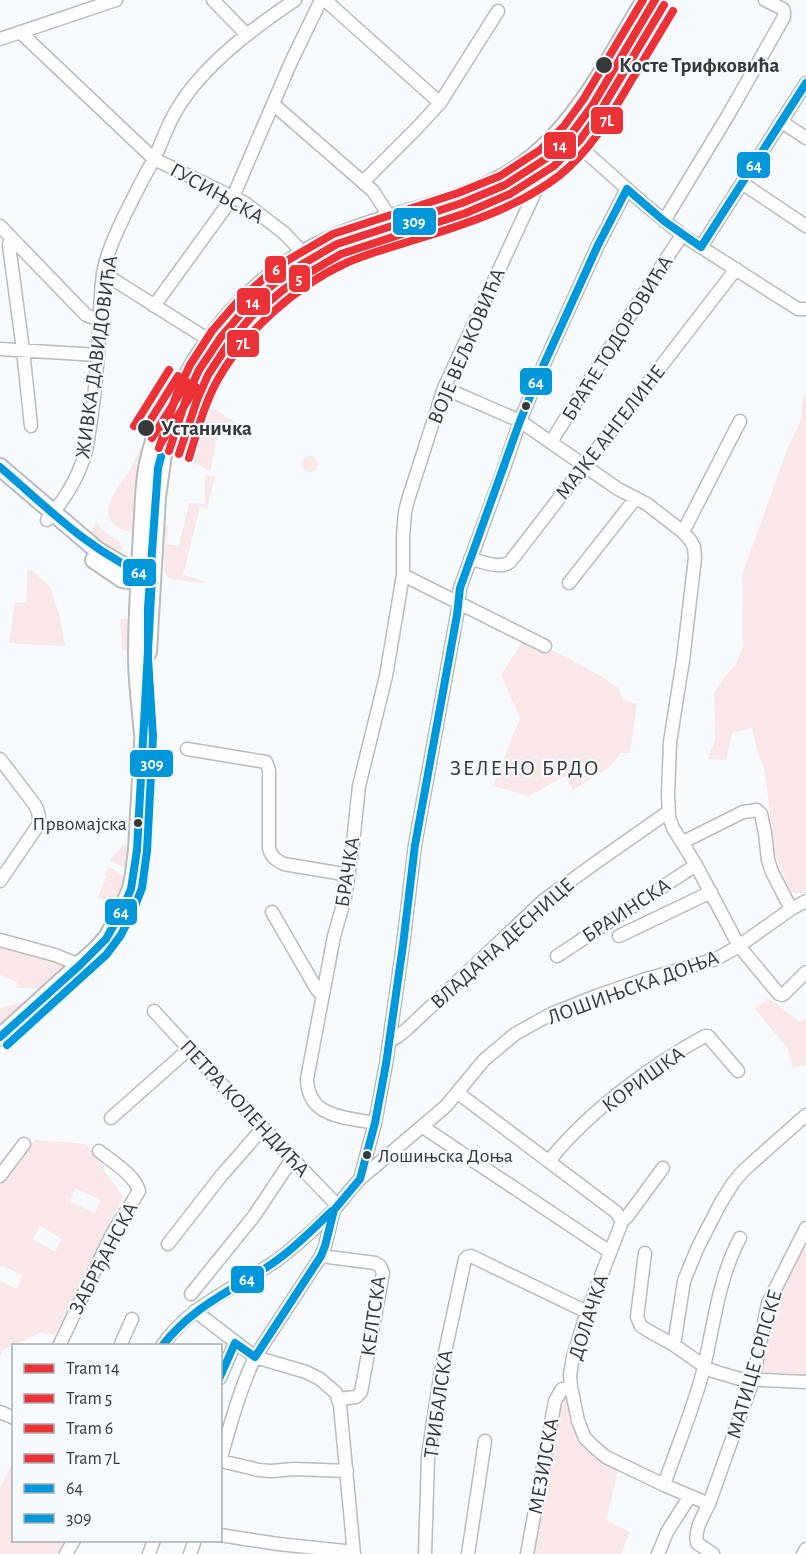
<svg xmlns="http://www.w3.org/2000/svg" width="806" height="1554" font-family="'Alegreya Sans',sans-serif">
<rect width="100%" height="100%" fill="#f8fbfd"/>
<path fill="#f9e7e9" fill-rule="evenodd" d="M806,391V893H791L774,852L765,771L757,750L752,728L732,733L726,760L708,759L715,740L714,693L724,678L736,664L743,647L742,575L788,447L801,420L802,403Z
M197,398L247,430L246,432L231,422L225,430L219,429L210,472L176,450L194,400Z
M139,448L144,450L135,531C128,532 123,531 117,527C94,510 123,483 132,466C135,460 137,454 139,448Z
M302 464a8 8 0 1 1 16 0a8 8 0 1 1-16 0Z
M205,475L215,477L207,509L200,507L183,575L205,581L204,583L169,579L164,572L165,526H168L167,544L179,546L189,503L205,504Z
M96,522L105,532L118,540L123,550C110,554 100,542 90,534Z
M32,570L50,587L60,617L65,646H55L9,643L15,602L26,603L27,571Z
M128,618L129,650H122L120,619Z
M526,636L601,676L618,688L623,700L637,704L630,753H621L611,766L573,790L565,776L529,796L493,786L520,718L501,675Z
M124,845H128L127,869L109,860Z
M109,867L126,877L122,891L116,904L97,898L107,876L104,874Z
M0,945L53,960L66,968L47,989L16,988L17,982L0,975Z
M768,998L800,1022L806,1017V1065L793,1068L788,1049L755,1009Z
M23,1002L25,1004L0,1029V1008Z
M35,1140L86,1144L123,1197L55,1335L40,1333L3,1350L0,1356V1281L17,1289L23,1275L2,1266L0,1269V1183ZM75,1188L101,1200L95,1213L70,1202ZM40,1226L62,1239L55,1252L33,1239Z
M806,1228V1381L749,1379L764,1302Z
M571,1387L582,1434L620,1464L606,1520L630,1532L621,1554H527L558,1394Z
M13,1462L14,1540L65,1541L58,1554H0V1488Z"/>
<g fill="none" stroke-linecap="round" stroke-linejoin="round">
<g stroke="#b9bcbd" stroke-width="15">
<path id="minor" d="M213,0L247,35
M325,0L440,103
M20,32L154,159L245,203L284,233L304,254
M0,39L116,0
M273,104L373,191L384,208L389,218
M782,122L806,138
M561,130L643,203L682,235L798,309H806
M363,182L416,129L440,103L498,11
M742,183L806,226
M664,221L727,117L784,17V12L783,9L765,0
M0,226L86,315L99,320
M11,238L9,245L23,350L31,426
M701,247L806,83
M103,273L209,340
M154,306L233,197L291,62L321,0
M0,349L98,355
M444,388L520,421L618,489L647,504L683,532L690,540L694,547L695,558L683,660L670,742L668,795L669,817L673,828L696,865L739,946L773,987L779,994L782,995L785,993L806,972
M551,442L651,282L682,235
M47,520C66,498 78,478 86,451C91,423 95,394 97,365C100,335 99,304 103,274C107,247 129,206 142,181C146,173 151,165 155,157C162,142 167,126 176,111C202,66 252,29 295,0
M683,532L740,421
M470,559C482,561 500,570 510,562L736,269
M403,575L545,646
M569,583L635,499
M187,749L266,762L269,770V848C271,857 276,860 284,864L349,875
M0,759L35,805C39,812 40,817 39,824L0,881
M683,842L743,812L757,810L761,814L765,833L768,860L772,872L791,909
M272,912L316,988L320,993H323
M619,936L711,892
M0,940L55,955L80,965
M557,956L696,865
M154,1011C214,1077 275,1141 337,1205
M389,1041L397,1037L407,1029L544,900L594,864L668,812
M458,1093L616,1212L622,1221
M111,1118L189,1049
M375,1123C345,1117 308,1118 307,1079L334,936L345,898L353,843L359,786L386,676L403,575V536L405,512L408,500L444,388L550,160
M423,1127L610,1252
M549,1161C588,1112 650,1066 705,1036H708L738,1071
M663,1168L626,1218L622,1221L620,1227L587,1312L573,1357L570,1375L571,1387L578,1421L585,1438L594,1447L606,1457L664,1485L709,1504
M0,1176L24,1144
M360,1179L375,1123L386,1064L403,945L415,845L457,615L460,588L504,468L520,421L539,375L598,245L627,189
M168,1244L221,1176L263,1128
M645,1253L637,1317L641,1326L647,1330L674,1345L704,1366L713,1371L740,1379L806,1382
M321,1256L375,1263L380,1266L383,1273L361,1392L356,1397L339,1399
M191,1294L254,1216L292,1159
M195,1311L255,1357L306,1372L320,1379L336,1393L340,1405L354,1554
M674,1345L684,1281L697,1249L720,1204L733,1183L744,1170L806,1115
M59,1346L112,1234L139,1191C135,1175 111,1161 99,1151
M120,1346L132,1319
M162,1346C189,1306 235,1288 273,1263C295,1248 314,1229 333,1211
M220,1378L235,1343
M0,1412L14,1418
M220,1461C230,1426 239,1391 255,1357L321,1256L325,1246L334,1210L351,1189L360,1179L446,1106L484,1060L515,1034L551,1014L596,996L643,980L716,959L739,946L791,909L806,901
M221,1461L259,1470L271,1471L295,1469L347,1471
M664,1485C677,1447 693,1410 703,1371C714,1326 718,1279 740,1238
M220,1535L278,1544L354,1552
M66,1554L74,1540
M149,1554L154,1540
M190,1554L195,1540
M425,1554L428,1457L433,1422L441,1371L465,1259L467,1257L471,1256L587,1312
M468,1554L485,1441
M527,1554L555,1401L562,1389L571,1387
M658,1554L667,1532L690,1496
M713,1554L697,1543C694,1530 703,1516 709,1504L753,1380L768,1303L806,1228
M803,1554L806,1549"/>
</g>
<g stroke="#b9bcbd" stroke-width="20">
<path id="major" d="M0,467L97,550L127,568L148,577
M94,560L122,579L146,582
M148,652L157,497L163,454L170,428
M143,735C141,709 137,682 137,656C137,614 140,574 142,532C144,510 143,486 148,464C152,446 157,428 165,412C168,406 173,401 177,396C184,383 190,369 198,357C230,307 275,265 329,240C396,209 475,205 534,156C582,116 612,54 645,0
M0,1037L98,948L108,936L121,912L131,889L134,874L137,850L144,726"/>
</g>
<use href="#minor" stroke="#fefeff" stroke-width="12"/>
<use href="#major" stroke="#fefeff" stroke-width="16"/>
<g stroke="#f6fbff" stroke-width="12">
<path id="bus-1" d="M627,189L664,221L701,247
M701,247L806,83
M0,467C50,510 90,552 152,578L137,850L131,889L121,912L106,939L80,965L0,1037
M360,1179L375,1123L386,1064L403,945L415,845L457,615L460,588L520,421L539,375L598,245L627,189
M162,1346C194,1305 232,1291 273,1263C295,1248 313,1229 332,1211
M220,1377L235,1343L255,1357L321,1256L325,1246L334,1210L360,1179"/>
</g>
<g stroke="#f6fbff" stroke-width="12">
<path id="bus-2" d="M7,1045L106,955L121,935L133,911L142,888L147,851L153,736L148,659V608L158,468L167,435L175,416L185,404L206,363L223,338L247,311L269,291L310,263L331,250L361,238L485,199L519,180L537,168L562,145L583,120L654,6"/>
</g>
<use href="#bus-1" stroke="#0098da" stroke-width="8"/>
<use href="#bus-2" stroke="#0098da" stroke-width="8"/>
<g stroke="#f6fbff" stroke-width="12">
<path id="tram-1" d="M143,432L178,376
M169,451L187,396L199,370L221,337L245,309L276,282L294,269L337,244L462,203L505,185L547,158L572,133L592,106L655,0"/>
</g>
<g stroke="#f6fbff" stroke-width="12">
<path id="tram-2" d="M152,438L187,382
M179,454L197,400L208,375L229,343L252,316L283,290L300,278L341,254L466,213L510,194L554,166L580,140L600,112L664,5"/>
</g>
<g stroke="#f6fbff" stroke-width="12">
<path id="tram-3" d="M134,426L169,370
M159,448L177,393L190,365L212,331L238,301L269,274L288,260L333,234L458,193L500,176L540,150L564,126L583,100L643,0"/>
</g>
<g stroke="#f6fbff" stroke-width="12">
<path id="tram-4" d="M161,443L196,387
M189,458C197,432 204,405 217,381C244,332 296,286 346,263C371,252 399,245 424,237C472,222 520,206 560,175C591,150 611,115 631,81C645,58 659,34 673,11"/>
</g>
<use href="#tram-1" stroke="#ed3237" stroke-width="8"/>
<use href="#tram-2" stroke="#ed3237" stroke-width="8"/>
<use href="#tram-3" stroke="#ed3237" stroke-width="8"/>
<use href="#tram-4" stroke="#ed3237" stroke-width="8"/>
</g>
<g fill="#363839" stroke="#f6fbff" stroke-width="2">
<circle cx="604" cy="65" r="9"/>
<circle cx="526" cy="406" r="5"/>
<circle cx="146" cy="428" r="9"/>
<circle cx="138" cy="823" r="5"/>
<circle cx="367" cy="1155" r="5"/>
</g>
<g text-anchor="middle" stroke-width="4.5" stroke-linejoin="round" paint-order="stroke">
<g font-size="20" fill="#363839" stroke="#f6fbff" text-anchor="end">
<text x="127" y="830">Првомајска</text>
<text x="378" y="1162" text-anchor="start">Лошињска Доња</text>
</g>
<g font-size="21" font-weight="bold" fill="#363839" stroke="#f6fbff" text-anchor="start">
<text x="619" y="72">Косте Трифковића</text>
<text x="161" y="435">Устаничка</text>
</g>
<g font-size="21" fill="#363839" stroke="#f6fbff">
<text transform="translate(217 193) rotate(29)" y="7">ГУСИЊСКА</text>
<text transform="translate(617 338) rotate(-58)" y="7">БРАЋЕ ТОДОРОВИЋА</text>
<text transform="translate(466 346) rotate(-67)" y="7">ВОЈЕ ВЕЉКОВИЋА</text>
<text transform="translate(96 357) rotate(-82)" y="7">ЖИВКА ДАВИДОВИЋА</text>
<text transform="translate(610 432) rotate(-52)" y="7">МАЈКЕ АНГЕЛИНЕ</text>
<text transform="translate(347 872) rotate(-81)" y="7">БРАЧКА</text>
<text transform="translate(626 910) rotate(-33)" y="7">БРАИНСКА</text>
<text transform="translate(502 943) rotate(-42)" y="7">ВЛАДАНА ДЕСНИЦЕ</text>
<text transform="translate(633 987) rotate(-20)" y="7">ЛОШИЊСКА ДОЊА</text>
<text transform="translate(643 1079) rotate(-36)" y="7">КОРИШКА</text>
<text transform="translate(245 1108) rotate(47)" y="7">ПЕТРА КОЛЕНДИЋА</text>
<text transform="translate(103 1258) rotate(-62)" y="7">ЗАБРЂАНСКА</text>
<text transform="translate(373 1316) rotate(-82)" y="7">КЕЛТСКА</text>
<text transform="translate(588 1317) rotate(-72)" y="7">ДОЛАЧКА</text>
<text transform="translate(754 1364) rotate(-74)" y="7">МАТИЦЕ СРПСКЕ</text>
<text transform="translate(438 1404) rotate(-82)" y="7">ТРИБАЛСКА</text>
<text transform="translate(543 1466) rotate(-80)" y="7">МЕЗИЈСКА</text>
</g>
<g font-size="22" letter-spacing="1.5" fill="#363839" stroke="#f6fbff">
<text x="525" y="775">ЗЕЛЕНО БРДО</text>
</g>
</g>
<g stroke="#f6fbff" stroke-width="2">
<rect x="590" y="106" width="34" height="29" rx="6" fill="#ed3237"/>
<rect x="543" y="131" width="34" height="29" rx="6" fill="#ed3237"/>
<rect x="736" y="151" width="35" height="28" rx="6" fill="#0098da"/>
<rect x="392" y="207" width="45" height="29" rx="6" fill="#0098da"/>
<rect x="264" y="255" width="23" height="29" rx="6" fill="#ed3237"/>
<rect x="288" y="264" width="23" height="29" rx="6" fill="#ed3237"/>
<rect x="236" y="287" width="35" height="29" rx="6" fill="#ed3237"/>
<rect x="226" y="329" width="34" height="29" rx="6" fill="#ed3237"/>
<rect x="519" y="367" width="34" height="29" rx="6" fill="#0098da"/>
<rect x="122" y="558" width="35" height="29" rx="6" fill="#0098da"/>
<rect x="129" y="749" width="45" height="29" rx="6" fill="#0098da"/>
<rect x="104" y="898" width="34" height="28" rx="6" fill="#0098da"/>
<rect x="230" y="1265" width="35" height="29" rx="6" fill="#0098da"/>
</g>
<g font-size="16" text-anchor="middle" font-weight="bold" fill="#fff">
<text x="607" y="126">7L</text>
<text x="560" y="151">14</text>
<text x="754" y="171">64</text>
<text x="414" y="227">309</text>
<text x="276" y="275">6</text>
<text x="299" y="284">5</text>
<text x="253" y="308">14</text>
<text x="243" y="349">7L</text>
<text x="536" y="388">64</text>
<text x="139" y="578">64</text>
<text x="152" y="769">309</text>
<text x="121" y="918">64</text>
<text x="247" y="1285">64</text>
</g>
<rect x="12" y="1344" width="210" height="198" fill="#f6fbff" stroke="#a9adb0" stroke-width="1.5"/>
<rect x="24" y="1364" width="30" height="9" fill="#ed3237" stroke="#a9adb0" stroke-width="1.5"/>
<text x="66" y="1374" font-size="18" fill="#363839">Tram 14</text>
<rect x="24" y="1394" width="30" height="9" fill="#ed3237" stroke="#a9adb0" stroke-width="1.5"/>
<text x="66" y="1404" font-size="18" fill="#363839">Tram 5</text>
<rect x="24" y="1424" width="30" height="9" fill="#ed3237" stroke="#a9adb0" stroke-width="1.5"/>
<text x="66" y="1434" font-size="18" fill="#363839">Tram 6</text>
<rect x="24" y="1454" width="30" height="9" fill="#ed3237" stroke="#a9adb0" stroke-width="1.5"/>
<text x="66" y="1464" font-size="18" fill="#363839">Tram 7L</text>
<rect x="24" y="1484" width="30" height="9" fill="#0098da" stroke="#a9adb0" stroke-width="1.5"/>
<text x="66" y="1494" font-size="18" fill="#363839">64</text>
<rect x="24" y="1514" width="30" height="9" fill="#0098da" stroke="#a9adb0" stroke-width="1.5"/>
<text x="66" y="1524" font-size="18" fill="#363839">309</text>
</svg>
